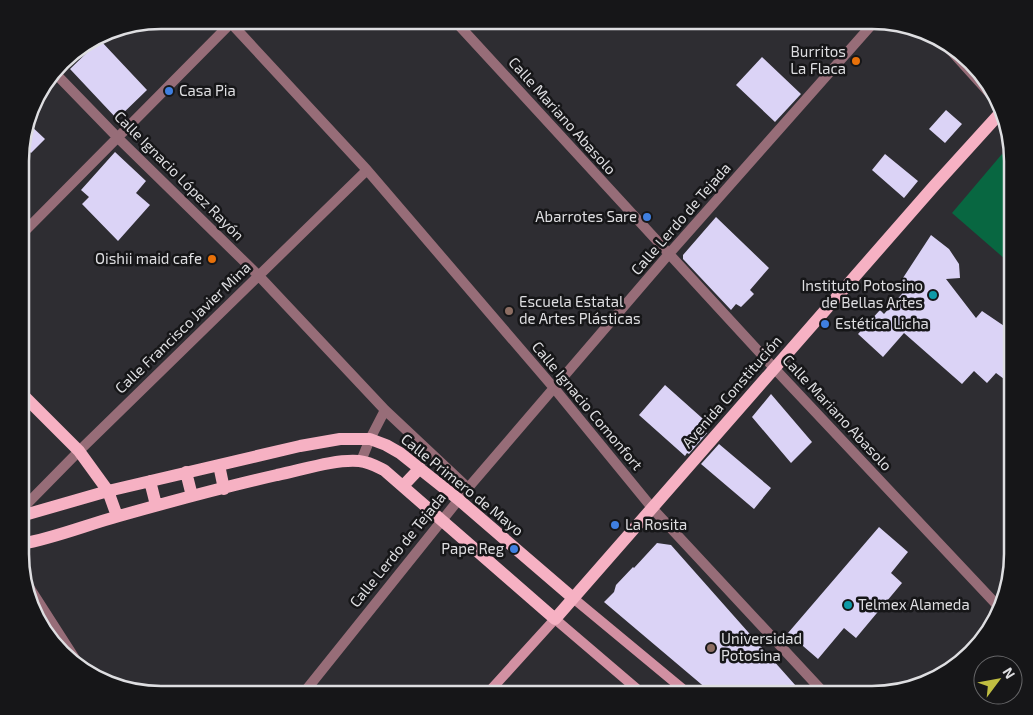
<svg xmlns="http://www.w3.org/2000/svg" width="1033" height="715" font-family="'Exo 2',sans-serif">
<rect width="100%" height="100%" fill="#2e2d32"/>
<path fill="#086741" d="M1002,154L1013,163V266L952,213Z"/>
<path fill="#dbd3f6" d="M100,40L147,90L117,119L70,69Z
M762,57L801,94L775,122L736,85Z
M946,110L962,124L945,143L929,129Z
M28,123L45,139L31,153L21,143Z
M115,152L146,181L136,193L150,205L118,241L82,204L89,197L81,190Z
M885,154L918,181L904,198L872,170Z
M716,217L769,268L750,290L754,294L741,307L736,304L731,310L683,259V255Z
M931,235L949,249L959,264L960,278L946,279L976,318L982,311L1013,332V368L1004,379L996,373L987,383L974,371L962,384L904,333L883,357L858,334L880,310L884,314L909,286L901,281Z
M665,385L711,426L705,432L707,433L689,454L687,453L685,456L639,415Z
M771,394L812,442L791,463L752,417Z
M719,444L771,488L754,509L701,464Z
M879,527L908,552L891,573L902,583L856,638L844,628L818,659L788,633Z
M657,543L671,545L804,695H714L604,602L614,592L616,585L633,567L634,568Z"/>
<g fill="none" stroke-linecap="round" stroke-linejoin="round">
<path stroke="#976d78" stroke-width="10" d="M228,20L367,170L554,388L653,509L826,695
M454,20L774,368L997,605
M945,44L1000,105
M54,72L118,138L259,276L385,410L468,488
M21,235L234,20
M361,461L370,439L385,410
M21,510L79,451L367,170
M22,576L81,668
M302,695L468,488L668,255L876,20"/>
<path stroke="#d290a2" stroke-width="10" d="M573,598L690,695
M486,695L555,619L644,695"/>
<path stroke="#f6b1c3" stroke-width="12" d="M21,393L79,451L108,491L117,516
M219,465L224,489
M186,472L192,496
M150,481L156,505
M403,486L420,468
M21,516L108,491L300,446L340,439H370L386,445L400,453L458,499L573,598
M21,544C55,538 86,525 119,516C172,501 224,487 277,475C302,470 334,459 359,461C369,462 376,466 384,470L555,619L934,186L1002,111"/>
</g>
<g fill="#e8710a" stroke="#161618" stroke-width="2">
<circle cx="856" cy="61" r="5"/>
<circle cx="212" cy="259" r="5"/>
</g>
<g fill="#3f7fe0" stroke="#161618" stroke-width="2">
<circle cx="169" cy="91" r="5"/>
<circle cx="647" cy="217" r="5"/>
<circle cx="825" cy="324" r="5"/>
<circle cx="615" cy="525" r="5"/>
<circle cx="514" cy="549" r="5"/>
</g>
<g fill="#0f9aa8" stroke="#161618" stroke-width="2">
<circle cx="933" cy="295" r="5"/>
<circle cx="848" cy="605" r="5"/>
</g>
<g fill="#8d6e63" stroke="#161618" stroke-width="2">
<circle cx="509" cy="311" r="5"/>
<circle cx="711" cy="648" r="5"/>
</g>
<g text-anchor="middle" stroke-width="5" stroke-linejoin="round" paint-order="stroke">
<g font-size="15" fill="#dedee1" stroke="#161618" text-anchor="start">
<text x="846" y="57" text-anchor="end">Burritos<tspan x="846" dy="17">La Flaca</tspan></text>
<text x="179" y="96">Casa Pia</text>
<text x="637" y="222" text-anchor="end">Abarrotes Sare</text>
<text x="202" y="264" text-anchor="end">Oishii maid cafe</text>
<text x="923" y="291" text-anchor="end">Instituto Potosino<tspan x="923" dy="17">de Bellas Artes</tspan></text>
<text x="519" y="307">Escuela Estatal<tspan x="519" dy="17">de Artes Plásticas</tspan></text>
<text x="835" y="329">Estética Licha</text>
<text x="625" y="530">La Rosita</text>
<text x="504" y="554" text-anchor="end">Pape Reg</text>
<text x="858" y="610">Telmex Alameda</text>
<text x="721" y="644">Universidad<tspan x="721" dy="17">Potosina</tspan></text>
</g>
<g font-size="15" fill="#dedee1" stroke="#161618">
<text transform="translate(562 116) rotate(48)" y="5">Calle Mariano Abasolo</text>
<text transform="translate(179 176) rotate(45)" y="5">Calle Ignacio López Rayón</text>
<text transform="translate(681 219) rotate(-49)" y="5">Calle Lerdo de Tejada</text>
<text transform="translate(183 328) rotate(-44)" y="5">Calle Francisco Javier Mina</text>
<text transform="translate(732 392) rotate(-49)" y="5">Avenida Constitución</text>
<text transform="translate(587 406) rotate(50)" y="5">Calle Ignacio Comonfort</text>
<text transform="translate(837 413) rotate(47)" y="5">Calle Mariano Abasolo</text>
<text transform="translate(462 485) rotate(39)" y="5">Calle Primero de Mayo</text>
<text transform="translate(398 550) rotate(-51)" y="5">Calle Lerdo de Tejada</text>
</g>
</g>
<path d="M0 0H1033V715H0ZM161 29H872A132 132 0 0 1 1004 161V554A132 132 0 0 1 872 686H161A132 132 0 0 1 29 554V161A132 132 0 0 1 161 29Z" fill="#161618" fill-rule="evenodd"/>
<path fill="none" stroke="#dedee1" stroke-width="2.5" d="M161 29H872A132 132 0 0 1 1004 161V554A132 132 0 0 1 872 686H161A132 132 0 0 1 29 554V161A132 132 0 0 1 161 29Z"/>
<g transform="translate(998 680) rotate(58)"><circle r="24" fill="#161618" stroke="#666668"/>
<path d="M0-4L9 19L0 12L-9 19Z" fill="#c0be41"/>
<text y="-8" font-size="14" font-weight="bold" text-anchor="middle" fill="#dedee1">N</text>
</g>
</svg>
